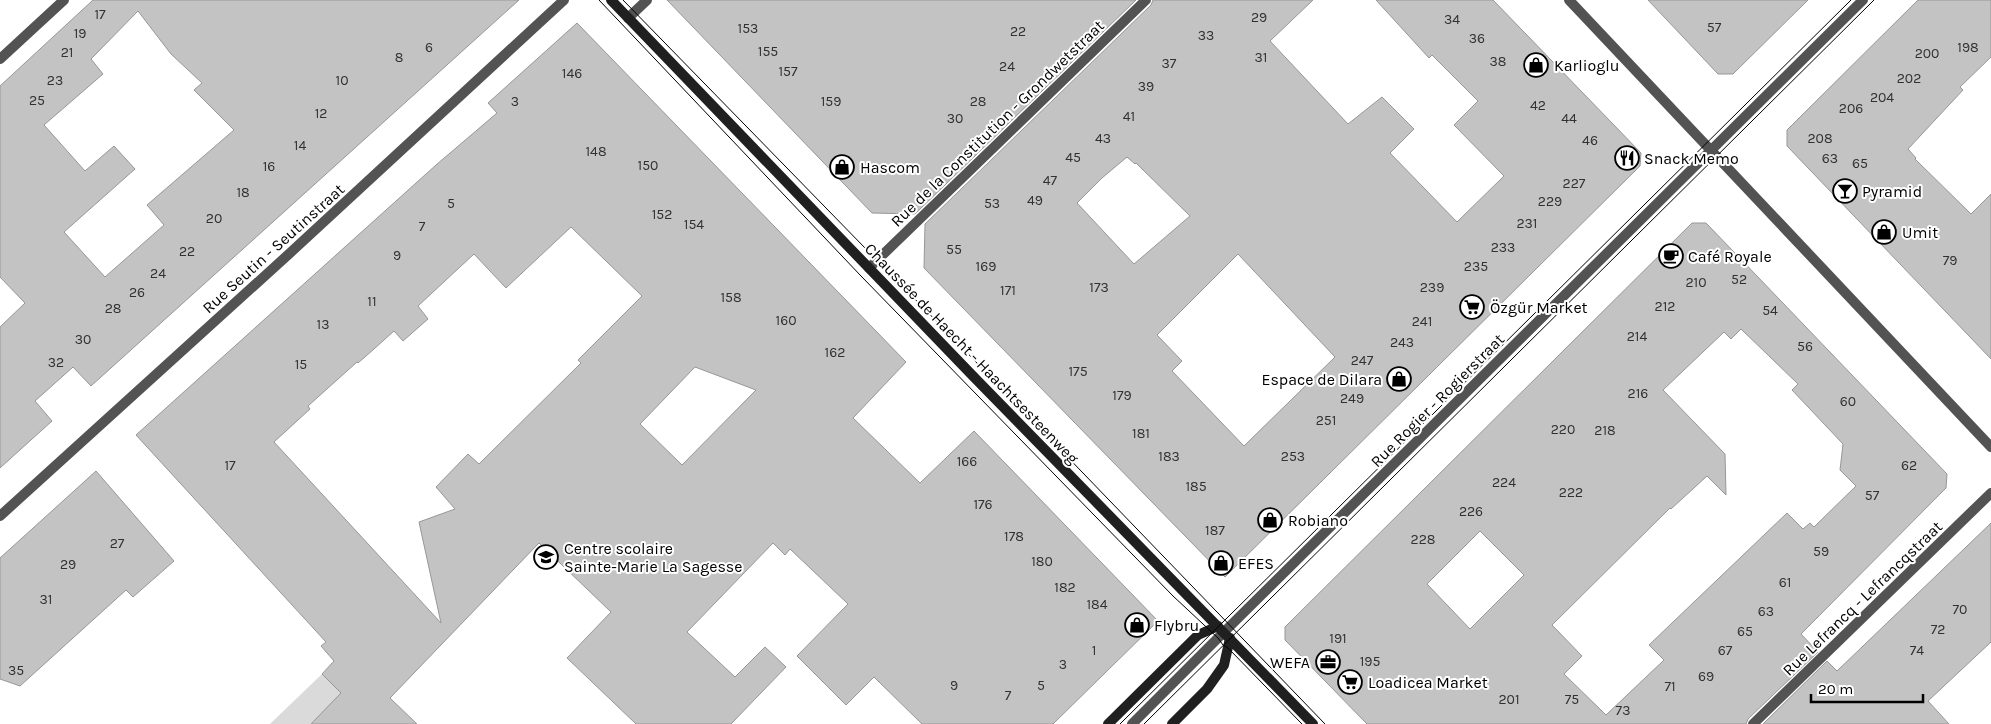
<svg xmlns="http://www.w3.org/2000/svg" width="1991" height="724" font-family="Karla,sans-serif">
<rect width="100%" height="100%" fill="#fff"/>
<path fill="#dadada" d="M322,674L372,724H270Z"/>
<path fill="#c3c3c3" stroke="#979797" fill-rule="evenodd" d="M93,0H519L91,386L73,367L35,401L52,421L0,468V327L25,303L0,277V86ZM138,11L171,54L202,83L194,90L234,130L147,205L164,225L105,277L64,232L135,169L114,146L85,171L44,125L103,74L91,59Z
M667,0H1136L915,214L872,213Z
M1153,0H1313L1270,41L1348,124L1382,97L1414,129L1390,153L1457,222L1504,176L1454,125L1478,101L1432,55L1429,58L1376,0H1493L1641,153L1640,166L1225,577L924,268L925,224L1151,5ZM1127,157L1135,164L1136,163L1190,216L1134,264L1077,203L1102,178ZM1238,254L1335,357L1244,446L1172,371L1182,361L1157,335Z
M1648,0H1808L1733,74H1718Z
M1918,0H1991V57L1960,87L1963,90L1908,149L1916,158L1915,159L1971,214L1991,194V359L1787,146V130Z
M577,23L906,362L853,418L920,483L974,431L1158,621L1053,724H922L874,677L846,705L797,656L848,604L790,549L785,555L773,543L687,632L735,677L765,647L786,667L731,724H636L567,658L611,612L539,543L390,698L417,724H311L341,693L322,674L334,661L321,646L326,642L136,435L436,165L497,113L488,103ZM571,227L642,296L578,360L581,363L479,464L468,454L436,487L455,509L419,522L441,623L274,442L310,409L308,406L357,362L358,363L374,349L394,331L403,341L428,319L418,306L474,254L506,288ZM695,367L756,390L682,465L640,424Z
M1692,223H1706L1733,251L1947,474L1946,488L1801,634L1818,652L1748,719L1746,724H1367L1285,640V627ZM1741,329L1798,384L1792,390L1843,444L1840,470L1856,486L1814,527L1810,523L1803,529L1787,513L1649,645L1664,660L1606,715L1564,674L1582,656L1552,625L1670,508L1671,509L1707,476L1726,495L1725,454L1663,390L1724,332L1731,339ZM1480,531L1524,575L1470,629L1427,584Z
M96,471L174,561L133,597L126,590L20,686L0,679V558Z
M1991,523V642L1928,701L1949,724H1763L1827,661L1837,671Z"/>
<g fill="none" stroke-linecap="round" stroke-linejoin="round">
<path stroke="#535353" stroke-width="10" d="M628,18L647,0
M1132,724L1224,632"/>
<path stroke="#535353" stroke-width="10" d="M1569,0L1991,447
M0,59L64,0
M869,268L1146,0
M0,516L290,253L564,0
M1224,632L1863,0
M1753,724L1991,493"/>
<path stroke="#202020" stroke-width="10" d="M611,0L971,374L1313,724
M1108,724L1198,635L1218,626
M1172,724L1207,689L1224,665L1230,638"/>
<path stroke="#000" stroke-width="1" d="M599,0L861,276L1173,596L1218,638L1223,645L1228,648L1302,724
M623,0L948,333L1325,724
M1120,724L1851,0
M1144,724L1874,0"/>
</g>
<defs>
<g id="shop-ring" transform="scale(1.25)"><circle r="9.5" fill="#fff" stroke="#000" stroke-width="1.5"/><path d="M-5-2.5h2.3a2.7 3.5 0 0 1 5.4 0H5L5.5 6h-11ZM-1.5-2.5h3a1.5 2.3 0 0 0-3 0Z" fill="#000"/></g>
<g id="restaurant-ring" transform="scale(1.25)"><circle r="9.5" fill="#fff" stroke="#000" stroke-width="1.5"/><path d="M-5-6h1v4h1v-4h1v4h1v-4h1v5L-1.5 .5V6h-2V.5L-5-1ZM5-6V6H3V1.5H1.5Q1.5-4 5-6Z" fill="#000"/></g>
<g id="bar-ring" transform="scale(1.25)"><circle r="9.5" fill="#fff" stroke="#000" stroke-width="1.5"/><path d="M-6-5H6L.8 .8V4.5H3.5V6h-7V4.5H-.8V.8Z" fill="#000"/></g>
<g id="cafe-ring" transform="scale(1.25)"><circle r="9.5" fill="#fff" stroke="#000" stroke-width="1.5"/><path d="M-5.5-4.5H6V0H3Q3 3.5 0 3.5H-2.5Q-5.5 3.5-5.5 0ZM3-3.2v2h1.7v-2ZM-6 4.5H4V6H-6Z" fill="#000"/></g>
<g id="supermarket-ring" transform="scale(1.25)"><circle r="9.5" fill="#fff" stroke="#000" stroke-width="1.5"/><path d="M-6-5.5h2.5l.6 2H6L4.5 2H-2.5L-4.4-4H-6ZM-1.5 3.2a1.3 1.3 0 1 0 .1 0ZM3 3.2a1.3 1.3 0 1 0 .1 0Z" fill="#000"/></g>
<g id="school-ring" transform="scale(1.25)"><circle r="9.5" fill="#fff" stroke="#000" stroke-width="1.5"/><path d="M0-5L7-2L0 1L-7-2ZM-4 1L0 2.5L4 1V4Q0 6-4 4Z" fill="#000"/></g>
<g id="office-ring" transform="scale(1.25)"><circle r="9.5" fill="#fff" stroke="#000" stroke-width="1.5"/><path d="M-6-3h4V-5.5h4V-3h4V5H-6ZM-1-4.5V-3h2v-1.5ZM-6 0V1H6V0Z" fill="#000"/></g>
</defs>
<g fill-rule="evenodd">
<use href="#shop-ring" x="1536" y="65"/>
<use href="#restaurant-ring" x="1627" y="158"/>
<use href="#shop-ring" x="842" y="167"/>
<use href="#bar-ring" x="1845" y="191"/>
<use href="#shop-ring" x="1884" y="232"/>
<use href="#cafe-ring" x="1671" y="256"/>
<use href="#supermarket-ring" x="1472" y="307"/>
<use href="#shop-ring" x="1399" y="379"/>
<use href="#shop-ring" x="1270" y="520"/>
<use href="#school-ring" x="546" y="557"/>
<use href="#shop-ring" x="1221" y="563"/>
<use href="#shop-ring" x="1137" y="625"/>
<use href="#office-ring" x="1328" y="662"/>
<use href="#supermarket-ring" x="1350" y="682"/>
</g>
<g text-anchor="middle" stroke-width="4" stroke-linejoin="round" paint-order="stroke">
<g font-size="14" fill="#313131">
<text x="100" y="19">17</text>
<text x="1259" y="22">29</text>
<text x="1452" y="24">34</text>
<text x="1714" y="32">57</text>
<text x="748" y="33">153</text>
<text x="1018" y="36">22</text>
<text x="80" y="38">19</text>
<text x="1206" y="40">33</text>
<text x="1477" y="43">36</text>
<text x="429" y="52">6</text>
<text x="1968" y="52">198</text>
<text x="768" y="56">155</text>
<text x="67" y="57">21</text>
<text x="1927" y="58">200</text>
<text x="399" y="62">8</text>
<text x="1261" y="62">31</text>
<text x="1498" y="66">38</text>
<text x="1169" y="68">37</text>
<text x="1007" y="71">24</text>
<text x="788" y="76">157</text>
<text x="572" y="78">146</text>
<text x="1909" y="83">202</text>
<text x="55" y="85">23</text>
<text x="342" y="85">10</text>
<text x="1146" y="91">39</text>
<text x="1882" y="102">204</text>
<text x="37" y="105">25</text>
<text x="515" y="106">3</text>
<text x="831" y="106">159</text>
<text x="978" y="106">28</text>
<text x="1538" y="110">42</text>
<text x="1851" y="113">206</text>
<text x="321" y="118">12</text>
<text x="1129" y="121">41</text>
<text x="955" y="123">30</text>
<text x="1569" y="123">44</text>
<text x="1103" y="143">43</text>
<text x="1820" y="143">208</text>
<text x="1590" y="145">46</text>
<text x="300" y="150">14</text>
<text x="596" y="156">148</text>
<text x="1073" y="162">45</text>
<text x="1830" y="163">63</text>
<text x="1860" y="168">65</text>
<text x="648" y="170">150</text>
<text x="269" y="171">16</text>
<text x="1050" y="185">47</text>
<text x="1574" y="188">227</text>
<text x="243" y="197">18</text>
<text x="1035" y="205">49</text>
<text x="1550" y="206">229</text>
<text x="451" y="208">5</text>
<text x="992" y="208">53</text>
<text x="662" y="219">152</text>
<text x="214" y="223">20</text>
<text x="1527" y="228">231</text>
<text x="694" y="229">154</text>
<text x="422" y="231">7</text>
<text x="1503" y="252">233</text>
<text x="954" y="254">55</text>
<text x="187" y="256">22</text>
<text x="397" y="260">9</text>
<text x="1950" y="265">79</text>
<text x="986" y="271">169</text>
<text x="1476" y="271">235</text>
<text x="158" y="278">24</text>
<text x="1739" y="284">52</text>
<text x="1696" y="287">210</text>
<text x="1099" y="292">173</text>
<text x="1432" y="292">239</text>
<text x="1008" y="295">171</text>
<text x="137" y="297">26</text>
<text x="731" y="302">158</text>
<text x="372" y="306">11</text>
<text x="1665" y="311">212</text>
<text x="113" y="313">28</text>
<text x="1770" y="315">54</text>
<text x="786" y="325">160</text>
<text x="1422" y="326">241</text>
<text x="323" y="329">13</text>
<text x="1637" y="341">214</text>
<text x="83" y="344">30</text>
<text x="1402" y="347">243</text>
<text x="1805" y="351">56</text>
<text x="835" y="357">162</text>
<text x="1362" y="365">247</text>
<text x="56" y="367">32</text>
<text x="301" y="369">15</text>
<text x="1078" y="376">175</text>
<text x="1638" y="398">216</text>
<text x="1122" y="400">179</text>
<text x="1352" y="403">249</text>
<text x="1848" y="406">60</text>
<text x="1326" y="425">251</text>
<text x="1563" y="434">220</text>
<text x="1605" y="435">218</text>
<text x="1141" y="438">181</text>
<text x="1169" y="461">183</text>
<text x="1293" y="461">253</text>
<text x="967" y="466">166</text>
<text x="230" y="470">17</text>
<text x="1909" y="470">62</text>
<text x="1504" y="487">224</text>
<text x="1196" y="491">185</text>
<text x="1571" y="497">222</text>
<text x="1872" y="500">57</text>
<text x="983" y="509">176</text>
<text x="1471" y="516">226</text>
<text x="1215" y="535">187</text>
<text x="1014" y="541">178</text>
<text x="1423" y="544">228</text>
<text x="117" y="548">27</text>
<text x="1821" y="556">59</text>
<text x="1042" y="566">180</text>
<text x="68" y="569">29</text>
<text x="1785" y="587">61</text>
<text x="1065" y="592">182</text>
<text x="46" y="604">31</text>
<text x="1097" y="609">184</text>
<text x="1960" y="614">70</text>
<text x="1766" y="616">63</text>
<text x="1938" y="634">72</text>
<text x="1745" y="636">65</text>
<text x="1338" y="643">191</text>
<text x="1094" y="655">1</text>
<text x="1725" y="655">67</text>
<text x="1917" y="655">74</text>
<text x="1370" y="666">195</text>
<text x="1063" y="669">3</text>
<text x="16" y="675">35</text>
<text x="1706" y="681">69</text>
<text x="954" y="690">9</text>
<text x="1041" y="690">5</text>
<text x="1670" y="691">71</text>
<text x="1008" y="700">7</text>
<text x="1509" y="704">201</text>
<text x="1572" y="704">75</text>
<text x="1623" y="715">73</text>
</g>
<g font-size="16" fill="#000" stroke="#fff" text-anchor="start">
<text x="1554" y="71">Karlioglu</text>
<text x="1644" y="164">Snack Memo</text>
<text x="860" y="173">Hascom</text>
<text x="1862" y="197">Pyramid</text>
<text x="1902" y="238">Umit</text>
<text x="1688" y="262">Café Royale</text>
<text x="1490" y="313">Özgür Market</text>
<text x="1382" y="385" text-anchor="end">Espace de Dilara</text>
<text x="1288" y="526">Robiano</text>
<text x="564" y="554">Centre scolaire<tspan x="564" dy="18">Sainte-Marie La Sagesse</tspan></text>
<text x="1238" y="569">EFES</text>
<text x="1154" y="631">Flybru</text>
<text x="1310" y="668" text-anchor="end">WEFA</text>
<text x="1368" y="688">Loadicea Market</text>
</g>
<g font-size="16" fill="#000" stroke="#fff">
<text transform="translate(997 123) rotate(-44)" y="6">Rue de la Constitution - Grondwetstraat</text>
<text transform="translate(273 248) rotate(-42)" y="6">Rue Seutin - Seutinstraat</text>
<text transform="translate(972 353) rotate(46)" y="6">Chaussée de Haecht - Haachtsesteenweg</text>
<text transform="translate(1437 400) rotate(-45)" y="6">Rue Rogier - Rogierstraat</text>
<text transform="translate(1862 598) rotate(-44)" y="6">Rue Lefrancq - Lefrancqstraat</text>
</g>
</g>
<path d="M1811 694v8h112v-8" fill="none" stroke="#000000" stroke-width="2.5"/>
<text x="1818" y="694" font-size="15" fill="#000000" stroke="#ffffff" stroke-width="4" paint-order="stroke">20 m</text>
</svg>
